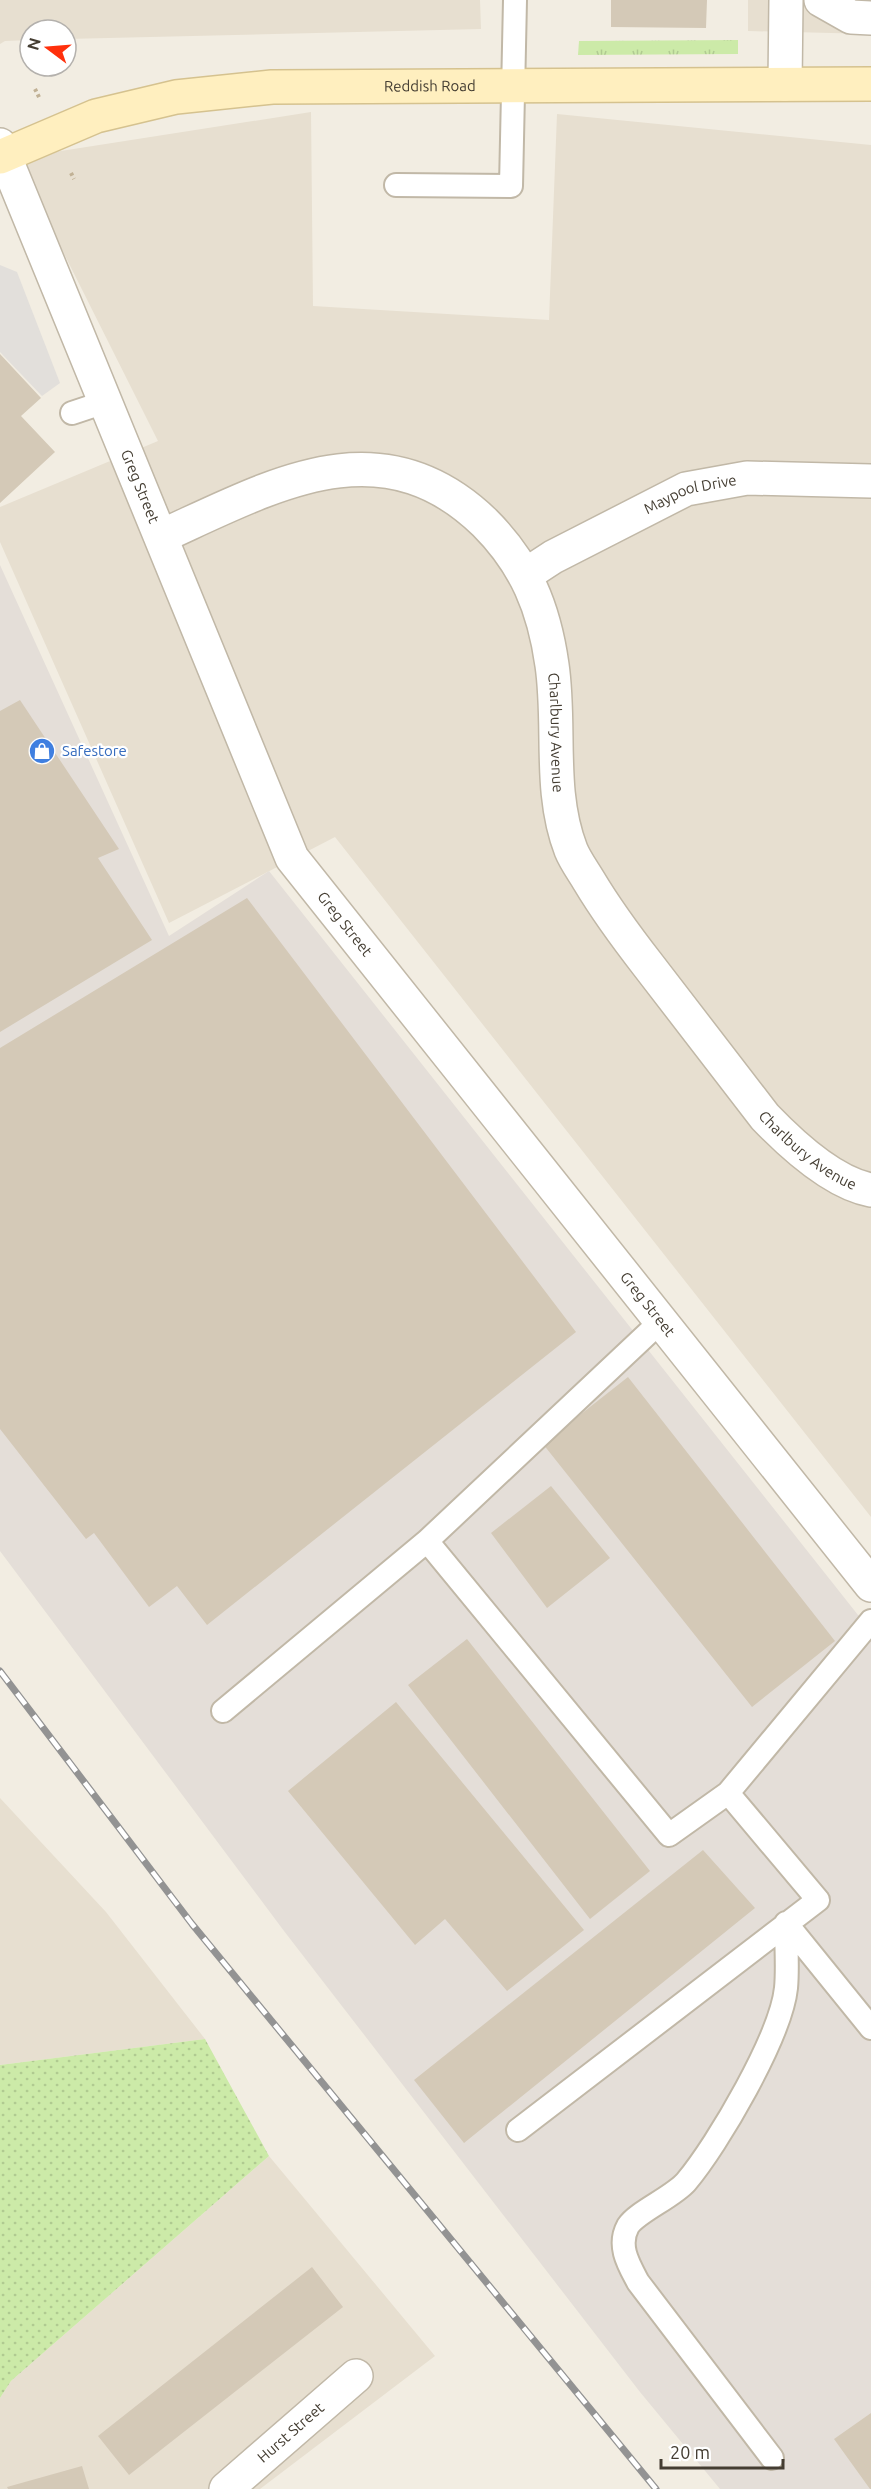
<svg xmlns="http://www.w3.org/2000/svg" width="871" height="2489" font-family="Ubuntu,sans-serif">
<defs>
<pattern id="grass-tufts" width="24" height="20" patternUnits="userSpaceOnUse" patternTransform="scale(1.5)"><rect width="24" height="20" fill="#cceaa8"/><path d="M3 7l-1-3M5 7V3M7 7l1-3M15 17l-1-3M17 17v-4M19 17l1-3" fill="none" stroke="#b0ca91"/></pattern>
<pattern id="park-dots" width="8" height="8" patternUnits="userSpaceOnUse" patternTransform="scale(1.5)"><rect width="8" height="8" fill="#cceaa8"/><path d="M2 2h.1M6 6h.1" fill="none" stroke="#b0ca91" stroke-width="1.8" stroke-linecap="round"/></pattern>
</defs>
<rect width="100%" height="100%" fill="#f2ede2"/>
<path fill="#e7dfd0" d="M0,0H480L481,29L66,39V30H30V40L5,41L0,44Z
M748,0H871V34L748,31Z
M311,112L313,306L549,320L557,114L871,145V1517L335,837L169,923L0,542V507L158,441L16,158Z
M0,1798L106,1912L205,2039L0,2065Z
M269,2156L435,2356L260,2489H0V2398L11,2381Z"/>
<path fill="#e4ded8" d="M0,565L169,936L269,871L858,1615L871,1621V2489H720L640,2392L284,1931L0,1551Z"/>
<path fill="url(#grass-tufts)" d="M738,40V54L578,55L579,41Z"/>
<path fill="url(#park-dots)" d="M205,2039L269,2156L11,2381L0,2398V2065Z"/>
<path fill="#e2dfdb" d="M0,265L17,272L60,383L42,396L0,352Z"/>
<path fill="#d4c9b7" d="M611,0H707L706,28L611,27Z
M0,354L41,398L21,416L55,452L0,503Z
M20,700L119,849L98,858L152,940L0,1032V711Z
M247,898L576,1332L207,1625L177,1586L149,1607L94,1533L86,1539L0,1429V1048Z
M628,1377L835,1641L752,1707L543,1444Z
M551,1486L610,1558L547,1608L491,1533Z
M467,1639L650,1871L590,1919L408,1685Z
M396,1702L584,1930L507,1991L445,1919L415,1945L288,1791Z
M703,1850L755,1908L464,2143L414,2080Z
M312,2267L343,2307L129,2475L98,2436Z
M871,2413V2489H870L834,2439Z
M82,2466L89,2489H8L7,2487Z"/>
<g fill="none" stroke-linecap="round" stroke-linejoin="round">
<g stroke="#c1b8a7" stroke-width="26">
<path id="service" d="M396,185L511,186L515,0
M72,413L105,402
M427,1541L660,1322
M223,1711L427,1541L669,1835L728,1793L871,1621
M786,1923L871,2028
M518,2130L818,1900L728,1793
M772,2458L638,2282C629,2265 617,2246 628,2226C637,2212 673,2197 686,2182C718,2144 781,2036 786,1988C788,1967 786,1945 786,1923"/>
</g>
<g stroke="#c1b8a7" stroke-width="36">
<g id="minor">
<path d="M821,0L851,17L871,18"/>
<path d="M785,84L786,0"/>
<path id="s1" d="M0,145L292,858L871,1585"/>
<path id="s2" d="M162,536C272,486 381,422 485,523C526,564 544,608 552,665C561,726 548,791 571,850C575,860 583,871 589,881C607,911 627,938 648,965C687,1016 726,1067 765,1117C791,1144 833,1183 871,1190"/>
<path id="s3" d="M527,574L553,557L686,489L747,478L871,481"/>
<path id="s4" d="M226,2489L356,2376"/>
</g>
</g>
<g stroke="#d5c28f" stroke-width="36">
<g id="secondary">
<path id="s5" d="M0,157L96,116L176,97L272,87L871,84"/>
</g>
</g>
<path stroke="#c1b195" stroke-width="4" stroke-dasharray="3 3" stroke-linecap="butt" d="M35,89L40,99
M71,173L74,179"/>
<use href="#service" stroke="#fff" stroke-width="22"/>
<use href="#minor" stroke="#fff" stroke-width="33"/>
<use href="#secondary" stroke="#ffefbf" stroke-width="33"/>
<g stroke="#939393" stroke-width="7">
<path id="rail" d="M0,1671L192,1924L656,2489"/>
</g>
<use href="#rail" stroke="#fff" stroke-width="4.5" stroke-dasharray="14" stroke-linecap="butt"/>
</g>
<defs>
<g id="shop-disc" transform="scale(1.35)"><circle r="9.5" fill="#3f7fe0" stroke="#fff"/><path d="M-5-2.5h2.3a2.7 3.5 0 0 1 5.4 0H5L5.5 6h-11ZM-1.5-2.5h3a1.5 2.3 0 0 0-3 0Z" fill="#fff"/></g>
</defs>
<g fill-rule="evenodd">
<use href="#shop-disc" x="42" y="751"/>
</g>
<g text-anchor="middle" stroke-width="4.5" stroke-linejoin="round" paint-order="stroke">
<g font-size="15" fill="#443d32" stroke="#fff">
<text dy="5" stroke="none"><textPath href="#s5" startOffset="441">Reddish Road</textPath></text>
<text dy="5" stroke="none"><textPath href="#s1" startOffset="369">Greg Street</textPath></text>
<text dy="5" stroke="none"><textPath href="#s3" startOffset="183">Maypool Drive</textPath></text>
<text dy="5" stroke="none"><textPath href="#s2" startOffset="578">Charlbury Avenue</textPath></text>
<text dy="5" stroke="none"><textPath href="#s1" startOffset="855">Greg Street</textPath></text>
<text dy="5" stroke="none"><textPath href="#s2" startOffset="1082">Charlbury Avenue</textPath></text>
<text dy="5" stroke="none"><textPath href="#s1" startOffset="1341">Greg Street</textPath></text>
<text dy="5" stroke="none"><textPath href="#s4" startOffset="86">Hurst Street</textPath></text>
</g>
<g font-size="15" fill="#366cbe" stroke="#fff" text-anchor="start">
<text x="62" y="756">Safestore</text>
</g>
</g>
<g transform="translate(48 48) rotate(286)"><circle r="28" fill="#ffffff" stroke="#b4b1ad" stroke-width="1.5"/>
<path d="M0-4.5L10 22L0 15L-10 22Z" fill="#ff300c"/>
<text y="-9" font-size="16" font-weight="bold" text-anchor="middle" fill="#443d32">N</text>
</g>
<path d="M661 2459v9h122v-9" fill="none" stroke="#443d32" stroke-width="3"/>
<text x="670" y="2459" font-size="18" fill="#443d32" stroke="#ffffff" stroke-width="4.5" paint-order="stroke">20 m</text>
</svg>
